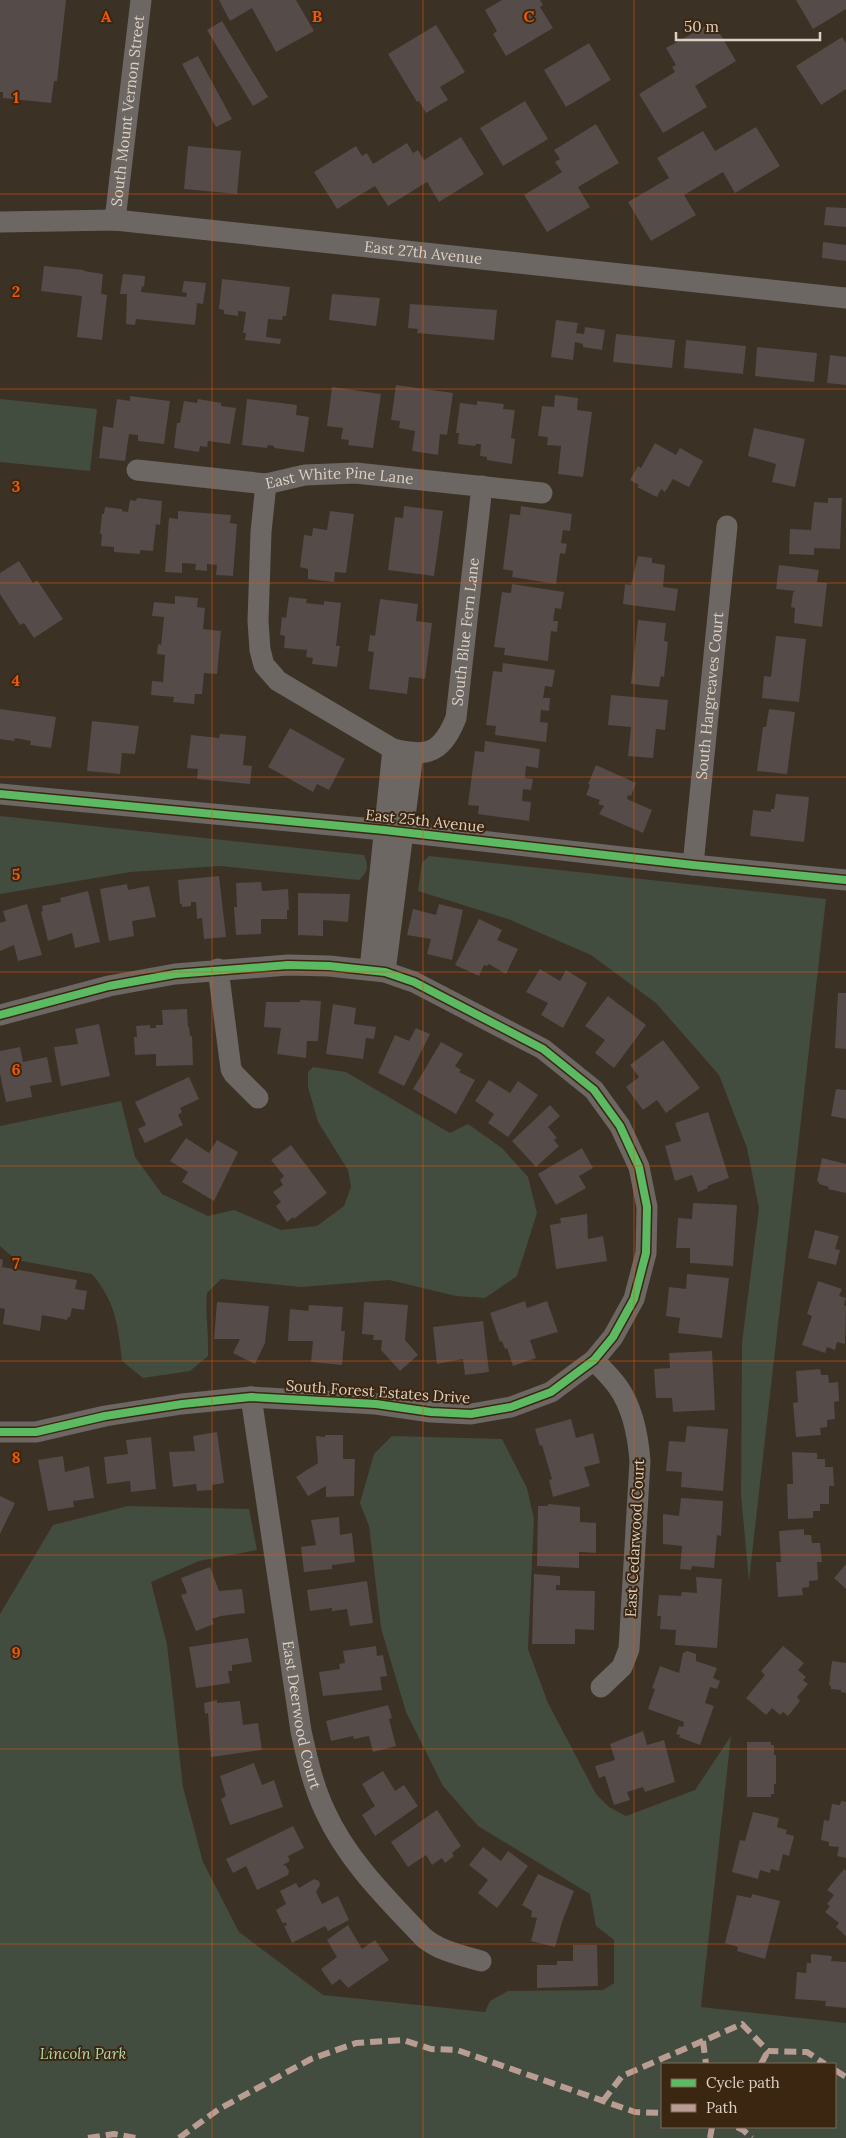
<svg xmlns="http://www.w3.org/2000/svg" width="846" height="2138" font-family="Lora,serif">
<rect width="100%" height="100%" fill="#3c3125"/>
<path fill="#424c3f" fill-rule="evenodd" d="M0,399L97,409L90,471L0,462Z
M0,816L364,855C369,866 368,872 359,880L220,866L131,872L0,894Z
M429,856L826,899L749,1581L741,1495L742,1343L759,1208L747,1148L719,1075L656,1003L591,955L508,919L418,891L422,863Z
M313,1067L346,1072L450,1133L468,1124L502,1148L528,1177L537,1213L517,1276L485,1298L456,1296L389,1280L301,1287L221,1279L207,1293C205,1314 209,1334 208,1356L190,1371L143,1378L122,1361C118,1325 116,1303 92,1274L16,1260L0,1246V1126L121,1101L135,1157L162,1194L208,1216L234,1210L281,1230L317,1226L344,1206L351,1187L348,1170L318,1122L308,1087V1072Z
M392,1436L502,1439L527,1488L534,1519L528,1649L548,1703L596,1794L609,1807L626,1816L695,1790L731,1736L701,2007L846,2023V2138H0V1614L53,1525L128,1506L249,1509L257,1550L199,1561L151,1582L167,1644L183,1787L203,1862L239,1932L323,1995L485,2012L490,2001L508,1991L603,1990L614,1983V1940L596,1926L590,1894L478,1826L443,1786L406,1712L381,1628L369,1526L360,1503L374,1454ZM835,2064V2127H662V2064Z"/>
<path fill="#554b48" d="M0,0H66L57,81H54L51,103L3,98V92H0Z
M219,0H296L314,31L276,52L252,8L230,21Z
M502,0H540L543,5L540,7L553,28L506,56L493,34L497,31L485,10Z
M796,0H846V9L813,29Z
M222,21L268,97L253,106L207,30Z
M713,22L736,61L695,86L707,107L663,133L639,94L675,72L672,67L676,65L666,48Z
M436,25L465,72L440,87L448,100L426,113L419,101L417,102L388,54Z
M842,37L846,43V89L821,105L796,66Z
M589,43L611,80L566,107L544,70Z
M198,56L232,119L216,127L182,64Z
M525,101L548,139L503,166L480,128Z
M596,124L619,163L578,187L590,207L547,232L524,195L562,172L555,162L560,159L554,150Z
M756,127L780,166L735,193L723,172L684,195L696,215L651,241L628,202L669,178L657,158L703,131L715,151Z
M461,137L484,174L439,202L427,182L388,206L375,186L337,209L314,172L356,146L362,156L367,153L373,164L407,143L413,153L418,150L424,160Z
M188,146L241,151L237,194L184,189Z
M826,207L846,208V227L824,225Z
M823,242L846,245V261L822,258Z
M44,266L84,270V271L103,274L101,294L107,295L102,340L77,337L82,296L41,291Z
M123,274L145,276L144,287L142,286L141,292L186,297L187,293L182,292L184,281L206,283L203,304L197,303L195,325L136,319L135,325L126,324L127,294H120Z
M222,279L290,287L286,316H283L282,320L268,319L266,337L281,339L280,344L245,340L246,333H243L246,312L238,311V316L224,314V310L219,309Z
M332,294L380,298L376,326L329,320Z
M410,304L497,310L494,340L417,333L418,329L408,328Z
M556,320L578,323L576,333L584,334L585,327L605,330L602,350L583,347V344L575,342L573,360L551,357Z
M616,334L675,340L672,368L613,362Z
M686,340L746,346L743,374L684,368Z
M757,347L817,353L814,382L755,376Z
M830,355L846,357V385L827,383Z
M396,385L453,393L447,435L440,434L438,455L412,451L415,431L399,428L400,421L391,420Z
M332,387L381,394L373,448L348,445L349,440L341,439L343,428L327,426Z
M555,395L578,398L577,410L592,412L583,477L558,474L561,446L547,445L548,437L538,436L542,406L554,407Z
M130,396L170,401L164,444L138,441V435L129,434L125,461L99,458L103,426L113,428L117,399L130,401Z
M198,399L221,403V406L236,408L230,444L208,441L207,447L200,446L199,452L174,448L177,423H180L184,401L197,403Z
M247,399L297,405L296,415L309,417L304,452L274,448V446L268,445L267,448L242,445Z
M477,401L504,404L503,409L515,410L511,438L515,439L512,464L487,460V457L480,456L481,444H476L475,446L458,444L459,433H456L460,403L477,405Z
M754,428L805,439L795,487L772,482L776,464L748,456Z
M655,443L676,455L680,448L703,461L689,487L673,479L665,492L661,489L657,497L637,487L639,485L630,480L638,466L641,468Z
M137,498L162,501L160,525L156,524L153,551L140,550V554L114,552V547L101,546L102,534H100L102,514H104L105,507L122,509V511L128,512L130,500L136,501Z
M828,498H842L840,549L814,548V555L789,554L790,529L811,530L814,502L828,503Z
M404,506L443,511L434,576L388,570L395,517L403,518Z
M521,506L572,514L570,531L563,530L561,543L567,544L565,554L560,553L556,584L512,577L513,571L503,569L510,514L520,515Z
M178,511L231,515L230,523L237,524L233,576L216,575L217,565L207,564V571L195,570L196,564L182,563V573L165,572L169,518L178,519Z
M330,511L354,514L346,573L335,572L334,582L308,579V569L300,567L304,535L312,536L313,528L327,530Z
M638,556L652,558V563L665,565L663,587L678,589L675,611L623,604L625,584L631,585Z
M19,561L33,583L37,580L63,619L34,638L24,623L20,625L0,594V573Z
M779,565L819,570L817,582L827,583L822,627L794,623L795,608L791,607L793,593L795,591L776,589Z
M512,584L564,592L561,609L555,608L553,621H558L557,632L551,631L548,661L504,655L505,648L494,647L502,592L511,593Z
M175,596L198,598L197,607L205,608L203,629L221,631L217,674L204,673L202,694H195L194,704L173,702L174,697L151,695L152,681L163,682L165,655L157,654L158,644L161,645L164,617L152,616L154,602L175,604Z
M289,597L307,599L306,603L324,605V601L341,603L336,646H340L337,667L312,664L313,658L306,657L307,650L284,648L285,636L280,635L282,617L286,618Z
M380,599L418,604L416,621L432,623L425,679L409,677L407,694L369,689L374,652L368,651L370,635L375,636Z
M638,620L666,623L664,641L668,642L664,677L661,676L659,687L631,684Z
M776,636L806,639L799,702L762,698L764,676L771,677Z
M503,663L555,670L552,687L545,686L543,698H550L549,711L541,710L540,722L548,723L546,742L495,735L496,726L486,725L493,671L502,672Z
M611,695L668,700L665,730L656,729L653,758L628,756L631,727L608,725Z
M0,709L56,717L51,748L30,745L31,741L15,738L14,741L0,739Z
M769,709L795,712L787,774L757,771L763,727H766Z
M92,721L139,726L135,754L122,753L120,774L87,771Z
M290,728L345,759L329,790L317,784L313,792L268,767Z
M220,734L246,736L243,765L252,766L250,784L197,779L198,769L187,768L191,735L219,738Z
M485,741L540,749L538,768L526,766L525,778L533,779L531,790L523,789L522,801L531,802L529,821L478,814L479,806L468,805L475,751L484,752Z
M596,765L636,783L631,796L628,795L627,799L652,810L643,833L599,814L604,806L598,804L600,800L586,795L590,785L588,784Z
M776,794L809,797L804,842L750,836L753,810L771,812V809H774Z
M219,876L226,937L204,939L202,918L197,919L196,902H191V906L182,907V904H180L178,880Z
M261,882L262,891L288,889L289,910H287V919H261V934L236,935L234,907H237L236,883Z
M127,884L128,890L149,886L156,917L132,921L134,936L109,941L100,889Z
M88,891L100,942L75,948L72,933L48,941L41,912L43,911L42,906L61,902L60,898Z
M298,893L350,894L348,922L323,920V936L298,935Z
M27,904L42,955L18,961L14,945L0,951V923L6,921L3,911Z
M439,904L463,910L452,960L427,954L431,939L407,935L413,909L436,915Z
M479,919L502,930L497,940L518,949L506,974L489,964L487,966L484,965L479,976L455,965Z
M540,969L560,981L566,970L587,983L563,1028L541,1015L548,1003L526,992Z
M838,993H846V1049L835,1048Z
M608,996L646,1025L614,1068L595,1053L605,1040L585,1026Z
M300,1000L321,1001L318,1041H307L306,1058L277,1054L281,1028L264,1027L266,1002H300Z
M333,1004L356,1008L354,1024L376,1027L374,1039L366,1038L363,1059L326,1054Z
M187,1009L188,1027H189L190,1036H192L193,1065L156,1066V1054L135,1055L134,1037H137L136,1026L150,1025V1028H156V1025H163L162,1010Z
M99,1024L110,1076L61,1086L54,1047L78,1044L75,1029Z
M416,1028L430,1034L404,1086L378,1073L395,1035L409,1041Z
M663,1040L700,1088L666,1113L657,1100L643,1110L626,1087L639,1077L630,1065Z
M441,1042L463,1054L455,1066L461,1070L459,1072L475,1080L456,1114L413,1089Z
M20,1047L23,1062L47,1057L52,1082L30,1086L32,1097L6,1102L0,1074V1051Z
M189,1077L199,1099L180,1108L182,1112L178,1115L183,1125L145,1143L138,1129L146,1125L135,1102Z
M489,1080L510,1093L518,1081L538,1095L508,1137L488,1123L494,1114L475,1101Z
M836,1089L846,1090V1119L831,1116Z
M550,1105L560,1116L548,1127L557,1138L554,1140L559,1146L536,1167L512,1141Z
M708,1112L729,1178L707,1186L708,1188L698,1192L692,1175L675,1181L665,1146L681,1141L675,1123Z
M186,1138L209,1153L217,1140L238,1152L214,1201L182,1182L188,1172L170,1161Z
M291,1145L327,1193L294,1219L293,1217L287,1222L276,1206L281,1202L273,1192L283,1185L280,1180L284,1176L271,1160Z
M582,1148L593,1168L579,1176L586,1188L556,1205L538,1174Z
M822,1158L846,1164V1193L828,1189L829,1187L819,1184V1182L817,1181Z
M693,1203L737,1205L733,1266L690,1263V1248H676L678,1218L692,1219Z
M587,1214L588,1239L603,1236L607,1261L556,1269L550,1225L561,1223L560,1218Z
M815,1230L839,1236L835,1249L840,1250L836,1265L808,1258Z
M0,1259L3,1260L2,1267L77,1280L75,1289L87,1291L84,1310L72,1308L70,1317H68L67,1320L42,1315L40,1331L3,1324L5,1309L0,1308Z
M687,1274L729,1278L722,1338L678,1333L680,1318L666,1316L669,1287L686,1289Z
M818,1281L842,1289L839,1296L846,1298L844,1305L846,1306L845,1344L837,1342L835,1350L827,1347L825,1353L802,1345L812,1316L807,1314Z
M525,1301L527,1308L547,1301L558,1332L530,1340L536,1358L513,1366L507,1348L505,1349L502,1341L500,1342L490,1313Z
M217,1302L269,1306L265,1343L255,1364L233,1353L240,1339H214Z
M364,1302L408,1305L405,1340L418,1355L400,1371L381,1350L382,1340H373L374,1335L362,1334Z
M309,1305L343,1307L341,1331H345L342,1365L311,1362L313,1341H288L290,1309L308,1311Z
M483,1321L489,1372L465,1375L463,1359L437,1364L433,1327Z
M712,1351L715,1410L673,1412L672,1398H656L654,1369L670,1368L669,1353Z
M820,1369L821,1375H828L829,1383L838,1382L839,1401L834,1402L835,1419L827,1420V1427L820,1428L821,1435L796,1437L793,1403L798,1402L796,1371Z
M571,1419L576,1438L593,1433L600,1463L584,1467L590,1486L553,1497L549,1480L552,1479L542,1445L540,1446L535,1429Z
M687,1426L728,1429L723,1491L681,1487L682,1472L666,1471L669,1441L685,1442Z
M217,1432L224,1483L212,1485V1490L197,1491L196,1484L173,1487L169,1452L195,1451L193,1436Z
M325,1435H343V1459H355L354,1496L326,1497V1486L308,1496L296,1477L318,1463L316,1436L325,1437Z
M151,1437L156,1489L131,1492L130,1481L107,1484L104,1457L128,1454L126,1440Z
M792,1452L817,1453V1459H825V1467H833L834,1486H829V1504H820V1511H813V1518L788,1519L787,1484H793Z
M63,1456L65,1472L89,1466L94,1498L73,1501L74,1507L48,1511L38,1460Z
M0,1496L15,1503L0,1534Z
M681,1498L723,1501L721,1536L717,1535L714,1568L692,1566L691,1570L680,1569L682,1546L663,1544V1514L679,1516Z
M548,1504L580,1507V1522L596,1523V1553L579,1552V1568L537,1566L538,1506H548Z
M339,1517L340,1535L352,1533L355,1562L332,1565V1569L304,1572L301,1547L316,1545L311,1520Z
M804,1529V1535H811L812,1543H820L822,1562H817L818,1580L809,1581V1587L802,1588L803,1595L778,1597L776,1562H781L779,1531Z
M846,1564V1589L834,1578Z
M210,1567L219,1591L242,1589L245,1613L221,1616L212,1619L214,1624L196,1631L181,1595L187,1593L181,1578Z
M534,1574L560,1576V1585H556V1590L595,1591L594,1630L575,1629V1644H532Z
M696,1577L722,1579L717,1648L675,1645L676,1630L660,1629L661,1616H657L659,1595L681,1596L682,1592L697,1593Z
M367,1581L373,1623L350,1626L347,1609L332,1611V1608L310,1611L307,1590Z
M248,1638L252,1662L232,1665V1671H228L230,1683L196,1688L189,1647Z
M376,1646L377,1656L383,1655L387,1676L380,1677L382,1690L323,1696L319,1672L340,1669L339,1664L345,1663L343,1651Z
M783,1646L804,1663L798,1670L806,1677L803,1680L808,1684L797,1697L800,1701L788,1716L783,1712L780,1715L772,1708L766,1715L746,1698L765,1675L761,1671Z
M687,1651L696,1654V1661L717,1668L713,1678L720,1681L717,1689L710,1687L705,1703L714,1706L700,1745L679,1737L680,1735L676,1734L679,1726L683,1727L684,1722L648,1709L655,1689L652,1688L660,1666L679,1673L683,1653Z
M832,1661L846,1663V1693L841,1692V1690L831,1689V1686L829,1685Z
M217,1700V1703L240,1701L243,1725L258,1723L262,1750L211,1757L208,1713L205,1714L204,1703Z
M388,1705L392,1718L389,1719L396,1746L373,1752L369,1736L354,1739L353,1736L331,1741L326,1721Z
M643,1731L647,1745L664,1740L675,1782L645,1792L643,1787L627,1792L630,1800L614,1805L605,1776L599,1778L595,1766L615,1760L610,1744Z
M747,1742H771V1745H774V1755H776V1784H774V1794H771V1797H747Z
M254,1763L262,1785L274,1780L283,1807L230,1825L221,1799L226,1796L220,1776Z
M383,1771L395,1791L404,1785L418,1806L375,1836L362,1815L375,1806L362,1784Z
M841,1801L846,1802V1858L837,1856L839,1847L829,1846V1842L821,1840L824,1820L829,1821L832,1804L840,1805Z
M437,1810L461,1846L452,1853L454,1856L445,1863L442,1858L432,1865L426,1855L408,1867L391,1842Z
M753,1812L779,1818L777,1827L787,1830L786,1834L794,1836L789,1856L783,1854L779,1871L771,1869L770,1873L760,1870L758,1879L732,1872L740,1840L745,1841Z
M293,1826L304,1848L288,1856L290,1861L283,1865L286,1866L289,1871L288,1875L257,1890L246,1866L233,1873L226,1859Z
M483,1847L501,1861L508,1851L528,1866L497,1908L478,1893L488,1880L469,1865Z
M844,1869L846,1871V1936L836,1927L839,1923L825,1912L830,1906L827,1904L834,1895L827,1890Z
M538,1874L574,1891L562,1922L555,1947L531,1941L537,1918L531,1917L532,1911L522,1905Z
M314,1879L319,1881L320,1885L316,1892L322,1904L338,1896L349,1920L328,1931L325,1926L292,1943L284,1926L287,1925L285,1922L283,1924L276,1910L286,1904L280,1891L296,1883L299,1888Z
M752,1894L780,1901L765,1959L737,1951L738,1947L725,1943L737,1895L751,1898Z
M348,1925L362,1949L375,1940L389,1960L348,1988L340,1979L332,1985L321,1969L337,1957L327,1940Z
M573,1945H597L598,1986L537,1988V1965H557V1961H573Z
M811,1954L832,1956L831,1961L846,1962V2008L825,2006L826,2001L795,1999L797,1972L806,1973L807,1963H811Z"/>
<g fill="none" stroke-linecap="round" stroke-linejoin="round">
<g stroke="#6c6762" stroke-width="21">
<path id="s1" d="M115,220L141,0"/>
<path id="s2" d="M0,222L115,220L846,298"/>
<path id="s3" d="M137,470L266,484L305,475L356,473L542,493"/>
<path id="s4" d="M266,484L261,532L258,621L260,650L264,665L278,681L393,749C429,758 442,752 456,718L482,486"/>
<path d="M0,794L384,830L693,865L846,880"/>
<path id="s5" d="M693,865L727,526"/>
<path d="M218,969L231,1069L234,1074L258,1098"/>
<path d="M370,969L393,749"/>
<path d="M385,972L413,754"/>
<path d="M0,1015L109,986L175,974L288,965L329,966L385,972L414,982L543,1049L594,1090L620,1126L639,1167L647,1207L646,1253L634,1299L613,1337L594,1360L551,1392L511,1407L471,1414L431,1412L376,1404L251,1397L182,1404L105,1416L36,1432H0"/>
<path d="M594,1360C602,1369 611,1377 618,1387C633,1408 638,1435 640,1461L629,1649L622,1667L601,1687"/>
<path id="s6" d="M251,1397L301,1731C307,1758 313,1786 325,1811C347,1860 387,1899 423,1937C439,1951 460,1955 481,1961"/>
</g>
<path stroke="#b99d93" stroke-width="6" stroke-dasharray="12 6" stroke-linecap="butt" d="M703,2041L706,2064
M761,2064L768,2051
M835,2070L846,2077
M603,2101L622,2076L742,2024L768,2051L807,2052L825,2064
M737,2127L743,2130L752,2138
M88,2138L114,2134L136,2138
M179,2138L219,2109L311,2059L356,2043L403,2040L431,2049L457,2050L635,2112L662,2113
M710,2138L712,2127"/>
<g stroke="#3b2711" stroke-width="11">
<path id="cycleway" d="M0,794L384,830L693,865L846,880
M0,1015L109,986L175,974L288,965L329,966L385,972L414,982L543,1049L594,1090L620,1126L639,1167L647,1207L646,1253L634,1299L613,1337L594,1360L551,1392L511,1407L471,1414L431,1412L376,1404L251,1397L182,1404L105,1416L36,1432H0"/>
</g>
<use href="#cycleway" stroke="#5cba63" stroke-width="8"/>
</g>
<path fill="none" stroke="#e8590c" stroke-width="1" stroke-opacity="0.55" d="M212,0V2138M423,0V2138M634,0V2138M0,194H846M0,389H846M0,583H846M0,777H846M0,972H846M0,1166H846M0,1361H846M0,1555H846M0,1749H846M0,1944H846"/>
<g text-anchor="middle" stroke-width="4" stroke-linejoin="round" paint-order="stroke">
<g font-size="15" fill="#ddd0c3" stroke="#3b2711">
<text dy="5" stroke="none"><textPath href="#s1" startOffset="110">South Mount Vernon Street</textPath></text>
<text dy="5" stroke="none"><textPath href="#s2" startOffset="425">East 27th Avenue</textPath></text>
<text dy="5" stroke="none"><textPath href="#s3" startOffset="204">East White Pine Lane</textPath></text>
<text dy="5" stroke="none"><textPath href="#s4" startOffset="504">South Blue Fern Lane</textPath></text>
<text dy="5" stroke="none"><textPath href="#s5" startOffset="170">South Hargreaves Court</textPath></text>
<text transform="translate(425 821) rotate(6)" y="5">East 25th Avenue</text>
<text transform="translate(378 1392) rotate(4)" y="5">South Forest Estates Drive</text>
<text transform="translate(635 1538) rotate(-87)" y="5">East Cedarwood Court</text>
<text dy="5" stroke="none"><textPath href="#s6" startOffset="322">East Deerwood Court</textPath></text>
</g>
<g font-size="15" font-style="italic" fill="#b0d9af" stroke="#3b2711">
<text x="83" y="2059">Lincoln Park</text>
</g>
</g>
<g font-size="16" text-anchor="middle" font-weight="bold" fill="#e8590c" stroke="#3b2711" stroke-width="4" stroke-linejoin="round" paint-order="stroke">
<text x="106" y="22">A</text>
<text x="317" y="22">B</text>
<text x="529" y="22">C</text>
<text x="16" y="103">1</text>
<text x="16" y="297">2</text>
<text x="16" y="492">3</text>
<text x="16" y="686">4</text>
<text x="16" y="880">5</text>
<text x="16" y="1075">6</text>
<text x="16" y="1269">7</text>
<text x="16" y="1463">8</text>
<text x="16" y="1658">9</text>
</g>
<rect x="661" y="2063" width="175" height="65" fill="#3b2711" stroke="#7c6b58"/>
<rect x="671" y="2079" width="25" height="8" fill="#5cba63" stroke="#7c6b58"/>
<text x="706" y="2088" font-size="15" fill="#ddd0c3">Cycle path</text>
<rect x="671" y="2104" width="25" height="8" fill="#b99d93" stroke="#7c6b58"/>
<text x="706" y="2113" font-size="15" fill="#ddd0c3">Path</text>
<path d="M676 32v8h144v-8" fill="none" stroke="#ddd0c3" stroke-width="2.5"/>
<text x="684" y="32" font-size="15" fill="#ddd0c3" stroke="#3b2711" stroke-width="4" paint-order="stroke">50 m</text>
</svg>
